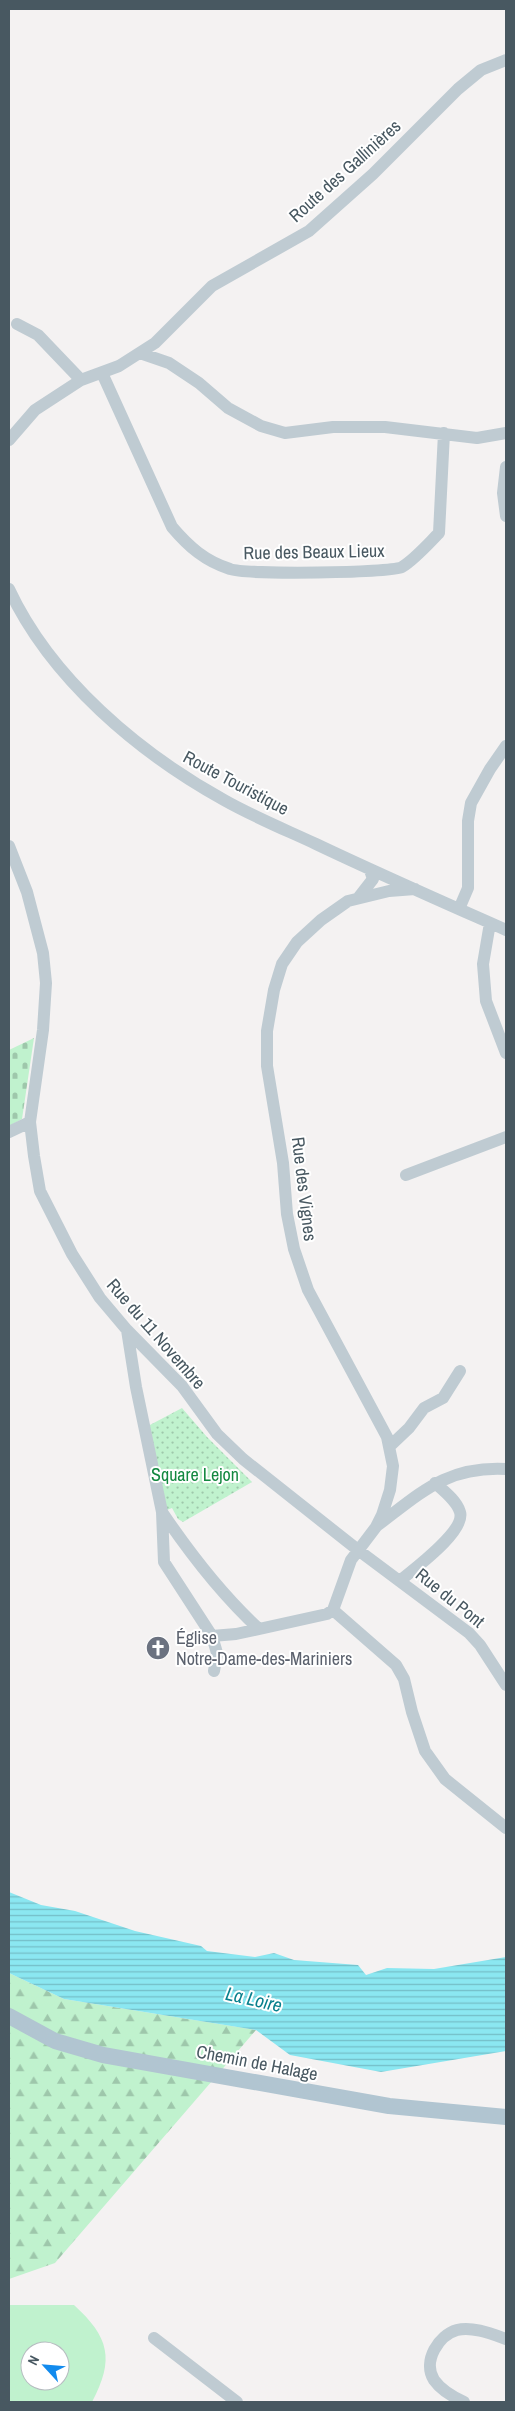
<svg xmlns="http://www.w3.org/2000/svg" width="515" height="2411" font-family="'Archivo Narrow',sans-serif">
<defs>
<pattern id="forest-firs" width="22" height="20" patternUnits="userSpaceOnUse" patternTransform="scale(1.25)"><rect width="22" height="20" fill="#c0f2ce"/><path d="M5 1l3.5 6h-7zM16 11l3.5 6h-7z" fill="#9ec7ab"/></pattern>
<pattern id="cemetery-stones" width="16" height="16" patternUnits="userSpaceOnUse" patternTransform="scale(1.25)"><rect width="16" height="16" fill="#c0f2ce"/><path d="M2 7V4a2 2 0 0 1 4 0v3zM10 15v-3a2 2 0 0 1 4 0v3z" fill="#9ec7ab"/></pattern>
<pattern id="park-dots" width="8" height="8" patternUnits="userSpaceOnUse" patternTransform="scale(1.25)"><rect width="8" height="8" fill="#c0f2ce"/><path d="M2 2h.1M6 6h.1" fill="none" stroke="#9ec7ab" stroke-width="1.8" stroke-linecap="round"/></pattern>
<pattern id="water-rules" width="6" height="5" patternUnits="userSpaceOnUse" patternTransform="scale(1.25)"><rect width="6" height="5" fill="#8be7f1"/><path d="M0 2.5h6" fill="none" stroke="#74bec7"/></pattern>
</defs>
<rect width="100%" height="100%" fill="#f4f2f2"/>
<path fill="#c0f2ce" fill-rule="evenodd" d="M9,2305H74C109,2337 115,2359 92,2402H9ZM30,2351H60V2381H30Z"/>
<path fill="url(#forest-firs)" d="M9,1973L64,1999L256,2030L55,2263L9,2279Z"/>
<path fill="url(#cemetery-stones)" d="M34,1038L22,1119L9,1126V1050Z"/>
<path fill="url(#park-dots)" d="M182,1408L207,1437L252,1482L183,1522L178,1519L172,1508L167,1510L148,1426Z"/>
<path fill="url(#water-rules)" d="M9,1892L41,1905L75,1911L135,1931L201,1946L207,1951L255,1957L274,1953L294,1960L358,1965L366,1975L387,1968L434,1969L506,1957V2051L381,2072L290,2055L256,2030L64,1999L9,1973Z"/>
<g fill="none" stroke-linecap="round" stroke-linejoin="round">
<path stroke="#bfcbd2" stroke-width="12" d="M17,324L38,335L81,380
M140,353L169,363L199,383L228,408L261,426L285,433L333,427H385L477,438L506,433
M102,373L172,527C189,547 205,561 230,569C246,575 390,573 402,567C415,559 428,544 439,533L444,433
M9,440L35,410L81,380L119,366L155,343L212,286L309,231L373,174L458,89L481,70L506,60
M506,467L503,493L506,516
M9,589C51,679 139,753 224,800C254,817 286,830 316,844C379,874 443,902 506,930
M9,846L27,892L43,953L46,983L43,1030L30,1122L34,1156L40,1191L72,1254L100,1298L127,1330L182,1386L217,1434L243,1459L358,1550L469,1633L480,1645L506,1685
M359,897L373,879L370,870
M459,909L468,888V821L471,803L490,769L506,746
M490,923L483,964L486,1001L506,1053
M9,1132L30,1122
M406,1175L506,1137
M127,1330L136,1387L162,1512L164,1562L212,1636L217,1653L214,1671
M389,1447L409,1428L424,1408L443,1398L460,1371
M162,1512C191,1555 221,1594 259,1629
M378,1525C422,1492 447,1466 506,1469
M401,1580C415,1568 466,1531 460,1512C457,1501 444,1491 435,1483
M333,1610L396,1665L404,1679L412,1712L425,1751L445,1779L506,1828
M212,1636L236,1634L327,1614L333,1610L351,1560L376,1527L382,1515L390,1490L393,1466L387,1437L308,1290L294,1249L287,1214L283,1163L267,1066V1031L274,990L282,964L297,942L321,920L348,901L389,891L415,889
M154,2338L237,2402
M464,2402C453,2397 441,2390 434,2380C422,2361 439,2335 457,2330C472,2326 492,2334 506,2339"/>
<path stroke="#b1c5d1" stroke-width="16" d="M9,2016L55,2041L103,2055L389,2106L506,2117"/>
</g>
<defs>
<g id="church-disc" transform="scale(1.25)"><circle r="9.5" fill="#6b7280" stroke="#fff"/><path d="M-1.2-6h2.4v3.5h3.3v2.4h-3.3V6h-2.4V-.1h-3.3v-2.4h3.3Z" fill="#fff"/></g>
</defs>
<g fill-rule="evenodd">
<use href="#church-disc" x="158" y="1648"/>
</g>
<g text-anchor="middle" stroke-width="4" stroke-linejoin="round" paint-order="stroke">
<g font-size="18" fill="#485861" stroke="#fff">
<text transform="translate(345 171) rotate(-42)" y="6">Route des Gallinières</text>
<text transform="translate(314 552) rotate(-1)" y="6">Rue des Beaux Lieux</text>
<text transform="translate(236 783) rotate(28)" y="6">Route Touristique</text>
<text transform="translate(304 1189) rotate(83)" y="6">Rue des Vignes</text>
<text transform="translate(156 1334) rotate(49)" y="6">Rue du 11 Novembre</text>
<text transform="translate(450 1598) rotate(39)" y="6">Rue du Pont</text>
<text transform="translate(257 2063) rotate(11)" y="6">Chemin de Halage</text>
</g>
<g font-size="18" fill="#138840" stroke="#fff">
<text x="195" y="1481">Square Lejon</text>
</g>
<g font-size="18" fill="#5b616d" stroke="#fff" text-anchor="start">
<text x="176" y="1644">Église<tspan x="176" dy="21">Notre-Dame-des-Mariniers</tspan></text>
</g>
<g font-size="19" font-style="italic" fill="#09808d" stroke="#fff">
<text transform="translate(254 1999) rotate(13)" y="7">La Loire</text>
</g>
</g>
<rect width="515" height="2411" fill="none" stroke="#485861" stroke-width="20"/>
<g transform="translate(45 2366) rotate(296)"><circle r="24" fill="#ffffff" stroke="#b6bcc0"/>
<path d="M0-4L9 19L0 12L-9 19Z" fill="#128bee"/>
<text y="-8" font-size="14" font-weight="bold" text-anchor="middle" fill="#485861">N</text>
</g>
</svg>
